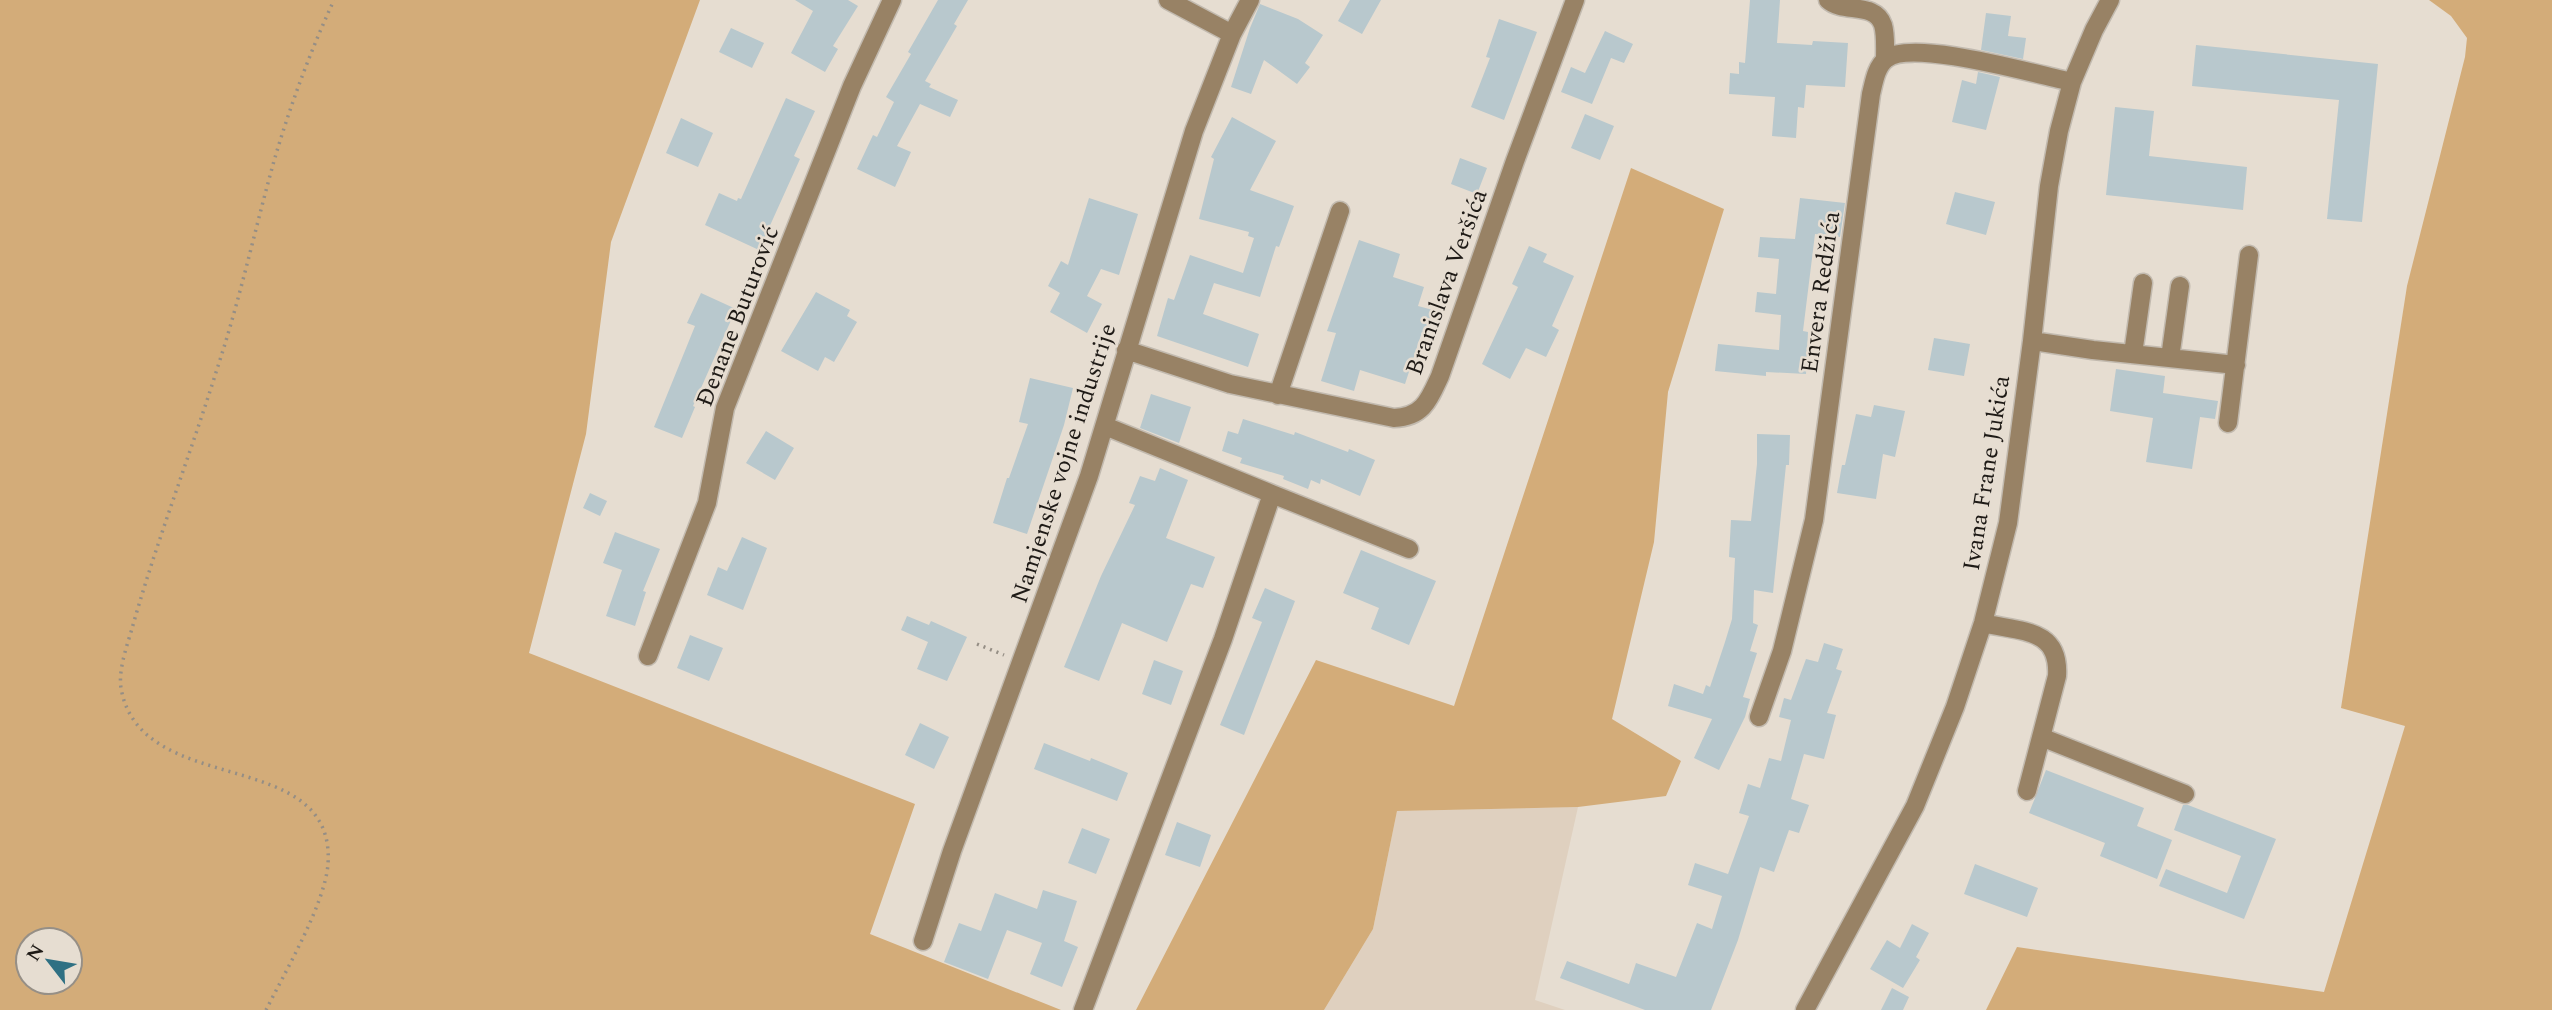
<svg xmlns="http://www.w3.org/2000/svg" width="2552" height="1010" font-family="Spectral,serif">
<rect width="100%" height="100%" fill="#e6ddd1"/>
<path fill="#dfd0bf" d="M1578,807L1535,1000L1565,1010H1324L1373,929L1397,811Z"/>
<path fill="#d3ac79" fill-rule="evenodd" d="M0,0H700L611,242L586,434L529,653L915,804L870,934L1061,1010H0ZM28,940H70V982H28Z
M2429,0H2552V1010H1986L2017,947L2324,992L2405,726L2341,708L2407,286L2465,57L2467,38L2451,16Z
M1631,168L1724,209L1668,392L1654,542L1612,719L1681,761L1666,796L1578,807L1397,811L1373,929L1324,1010H1136L1316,660L1454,706Z"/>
<path fill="#b8c8cd" d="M795,0H848L858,6L833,46L838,49L825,72L791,53L813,11Z
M938,0H968L954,24L957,26L925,81L931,84L929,87L958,100L950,117L920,104L897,146L911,152L895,187L857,169L873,135L877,137L894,102L886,97L911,54L908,52Z
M1350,0H1381L1362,34L1338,21Z
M1750,0H1780L1777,43L1812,45L1813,41L1848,43L1845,87L1806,85L1804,108L1798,107L1796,138L1772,136L1775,97L1729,94L1730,73L1739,74V62L1745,63Z
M1260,4L1298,19L1323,35L1305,63L1310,67L1297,84L1264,60L1251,94L1231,87L1250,28Z
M1986,13L2011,16L2008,36L2026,38L2023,59L1981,50Z
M1499,19L1537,32L1504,120L1471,107L1490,58L1486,57Z
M731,28L764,43L752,68L719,52Z
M1605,31L1633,44L1624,63L1611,58L1592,104L1561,92L1571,67L1585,73Z
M2196,45L2378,64L2362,222L2327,219L2339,100L2192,86Z
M1978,72L2000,77L1986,130L1952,122L1962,80L1976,84Z
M786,98L815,111L794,156L800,159L759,250L705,225L719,193L737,201L738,198L741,199Z
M2115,107L2154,111L2149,156L2247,167L2243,210L2106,195Z
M1585,114L1614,126L1600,160L1571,148Z
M1232,117L1276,141L1250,190L1294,206L1279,247L1276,246L1260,297L1214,283L1203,314L1259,334L1248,367L1157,336L1168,298L1174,300L1190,255L1243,273L1254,238L1248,236L1249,232L1199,219L1214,159L1211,157Z
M681,118L713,133L698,167L666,153Z
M1460,158L1487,168L1477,194L1451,184Z
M1955,192L1995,202L1986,235L1946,224Z
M1089,198L1138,214L1119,275L1101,269L1087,296L1102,304L1087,333L1050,312L1060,293L1048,286L1061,261L1068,265Z
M1800,198L1845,203L1840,237L1815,234L1803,331L1808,332L1806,374L1766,372V376L1715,371L1718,344L1779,350L1781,315L1755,312L1757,292L1776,294L1779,259L1758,257L1760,237L1795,239Z
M1359,240L1400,254L1393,277L1424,287L1418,306L1433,310L1426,333L1422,332L1405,384L1360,370L1354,391L1321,381L1336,333L1327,331Z
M1529,246L1547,254L1543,262L1574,276L1552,326L1559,330L1546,357L1526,348L1510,379L1482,364L1518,287L1512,284Z
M816,292L850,310L847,316L857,322L834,362L825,357L818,371L781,351Z
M701,293L736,309L693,406L695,407L682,438L654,427L695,326L687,323Z
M1934,338L1970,344L1964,376L1928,370Z
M2116,369L2165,376L2163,393L2218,401L2215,419L2200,417L2192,469L2146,462L2153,418L2110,411Z
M1030,378L1073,388L1064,425L1027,534L993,523L1007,478H1009L1028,424L1019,422Z
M1151,394L1191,407L1179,443L1140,428Z
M1874,405L1905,411L1895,457L1883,454L1876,499L1837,493L1842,465H1845L1856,414L1871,417Z
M1243,419L1294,435L1295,432L1348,452L1349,449L1375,460L1360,496L1321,479L1320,484L1311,480L1308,489L1283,479L1284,476L1240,463L1242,458L1222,451L1228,431L1238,434Z
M766,431L794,448L775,480L746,463Z
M1757,434L1790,435L1789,465H1786L1773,593L1754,590L1753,623L1758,625L1750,651L1757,653L1743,697L1750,699L1745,717L1719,770L1694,758L1712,719L1668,706L1674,684L1703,694L1706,685L1710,687L1725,642L1732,619L1735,558L1729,557L1731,520L1751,521L1757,464Z
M1160,468L1188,480L1166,538L1215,557L1203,588L1191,584L1167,642L1122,623L1099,681L1064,667L1101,576L1135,505L1129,503L1140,476L1155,481Z
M590,493L607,501L600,516L583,508Z
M615,532L660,549L643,591L646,592L635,626L606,616L622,570L603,563Z
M742,537L767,548L743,610L707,595L718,567L727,571Z
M1361,550L1436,581L1409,645L1371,629L1379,608L1343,593Z
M1265,588L1295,601L1244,735L1220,725L1262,622L1252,618Z
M907,616L929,625L931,621L967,637L947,681L917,669L928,642L901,630Z
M690,635L723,648L709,681L677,668Z
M1824,643L1843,649L1836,669L1842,671L1827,713L1836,715L1824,759L1804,754L1791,799L1809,805L1799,833L1789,830L1774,872L1760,867L1738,940L1711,1010H1645L1560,978L1567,961L1629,984L1636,963L1676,977L1697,923L1712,929L1722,896L1688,885L1695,863L1728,874L1749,816L1739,813L1748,784L1760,788L1769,758L1781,761L1791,720L1779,717L1784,698L1791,700L1806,659L1818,662Z
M1154,660L1183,671L1171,705L1142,694Z
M920,723L949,737L934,769L905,755Z
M1044,743L1090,761L1091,758L1128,773L1117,801L1034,769Z
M2046,770L2144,808L2137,826L2172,840L2157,879L2100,856L2105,843L2029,813Z
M2183,805H2188L2276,839L2244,919L2159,886L2166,869L2227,893L2241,856L2174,830Z
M1177,822L1211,835L1200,867L1165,855Z
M1082,828L1110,839L1096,874L1068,863Z
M1975,864L2038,888L2027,917L1964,894Z
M1043,890L1077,901L1064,941L1078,947L1062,987L1030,974L1042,943L1007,930L988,979L944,962L959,923L981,931L995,893L1037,909Z
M1912,924L1929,933L1916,957L1920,960L1903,988L1870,969L1887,940L1900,948Z
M1892,988L1909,997L1903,1010H1881Z"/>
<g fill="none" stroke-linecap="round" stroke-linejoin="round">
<g stroke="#c2baaf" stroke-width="21">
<path id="minor" d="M1168,0L1232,34
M1828,0C1843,14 1875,1 1883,25C1886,35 1885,49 1885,60
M2032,341L2093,350L2236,365
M1126,350L1230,384L1394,418C1423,417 1429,400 1440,376L1515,161L1575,0
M2133,354L2143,283
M2170,358L2180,286
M1278,395L1340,211
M2228,423L2249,255
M1272,494L1409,549
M1983,623C2021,632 2060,628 2057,676L2027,791
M648,656L707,503L725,408L852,86L892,0
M1759,717L1782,651L1814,520L1871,94C1874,82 1876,67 1886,59C1911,38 2038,75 2072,82
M2041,737L2185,794
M923,941L952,851L1089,476L1194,131L1232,34L1250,0
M1083,1010L1223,639L1272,494L1105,426
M1805,1010L1915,806L1955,707L1983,623L2008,523L2032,341L2049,186L2059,131L2072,82L2094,30L2110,0"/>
</g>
<path stroke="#958e85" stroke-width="3.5" stroke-dasharray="2 5" stroke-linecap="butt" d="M977,644L1004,655
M266,1010C285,972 325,904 328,864C336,744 140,800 121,688C118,669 128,643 133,625C158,537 191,453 218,366C240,299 255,229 274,161C290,106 310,52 334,0"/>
<use href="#minor" stroke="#988265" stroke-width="18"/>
</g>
<g text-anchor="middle" stroke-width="5" stroke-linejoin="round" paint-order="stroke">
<g font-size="24" fill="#1e1a16" stroke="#e6ddd1">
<text transform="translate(1446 282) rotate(-70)" y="8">Branislava Veršića</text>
<text transform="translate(1820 292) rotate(-82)" y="8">Envera Redžića</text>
<text transform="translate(737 316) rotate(-69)" y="8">Đenane Buturović</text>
<text transform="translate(1063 463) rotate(-72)" y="8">Namjenske vojne industrije</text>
<text transform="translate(1986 473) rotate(-81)" y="8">Ivana Frane Jukića</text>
</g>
</g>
<g transform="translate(49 961) rotate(301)"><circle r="33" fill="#e6ddd1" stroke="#968f86" stroke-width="2"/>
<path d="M0-5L12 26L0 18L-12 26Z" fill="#2f7083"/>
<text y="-10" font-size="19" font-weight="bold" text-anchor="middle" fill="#1e1a16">N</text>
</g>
</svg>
